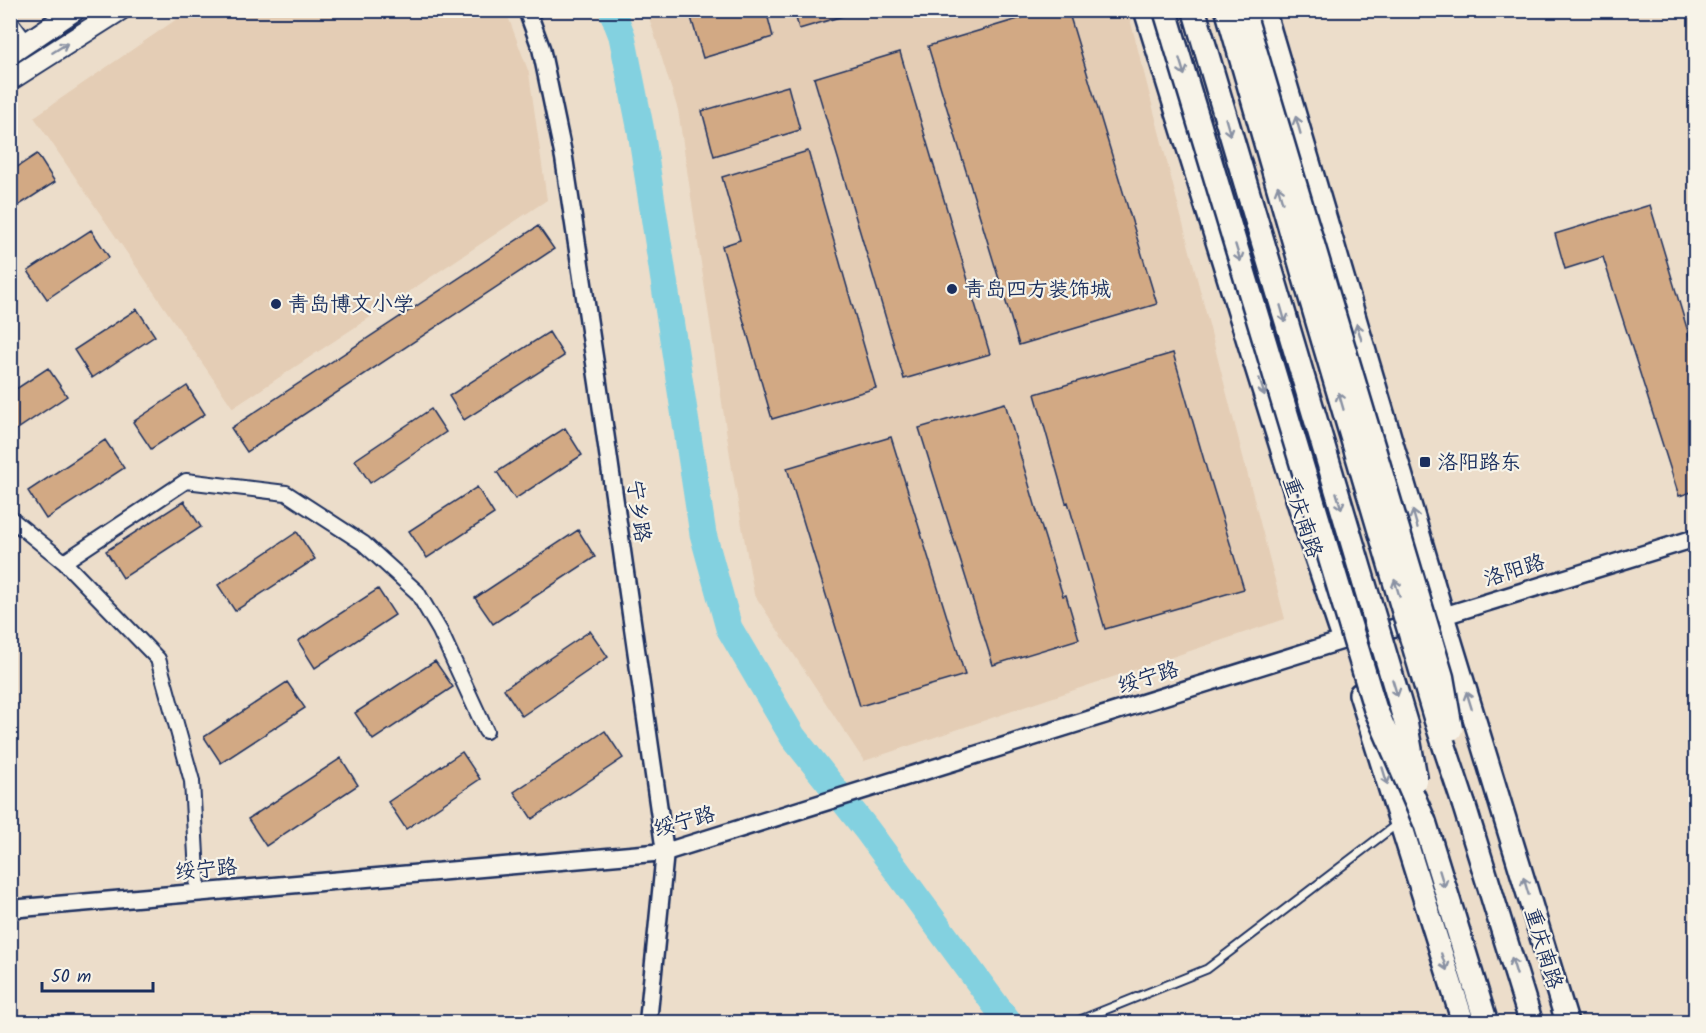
<svg xmlns="http://www.w3.org/2000/svg" width="1706" height="1033" font-family="Kalam,'LXGW WenKai TC',sans-serif">
<rect width="100%" height="100%" fill="#ecddca"/>
<filter id="ink" filterUnits="userSpaceOnUse"><feTurbulence type="fractalNoise" baseFrequency=".0167" numOctaves="2"/><feDisplacementMap in="SourceGraphic" scale="12" xChannelSelector="R" yChannelSelector="G"/><feConvolveMatrix kernelMatrix="1 2 1 2 8 2 1 2 1" color-interpolation-filters="sRGB"/></filter>
<g filter="url(#ink)">
<path fill="#e4cdb5" d="M190,10L506,11L529,73L547,200L233,408L34,117Z
M647,11H1128L1285,619L864,761L754,594L732,469L678,110Z"/>
<g fill="none" stroke-linecap="round" stroke-linejoin="round">
<path stroke="#83d1e0" stroke-width="27" d="M612,10L622,36L641,131L703,534L729,628L793,737L867,830L1008,1022"/>
</g>
<path fill="#d2a984" stroke="#1b2f5e" stroke-width="1.5" d="M701,10H766L773,37L703,58L690,14Z
M794,10H849L850,14L799,29Z
M1048,10H1068L1157,304L1019,345L928,46Z
M900,52L990,354L904,379L814,78Z
M788,86L800,130L714,156L702,111Z
M808,151L876,388L772,419L722,246L740,240L722,177Z
M37,154L55,182L10,211V172Z
M1650,205L1695,355V491L1679,496L1603,257L1565,269L1555,234Z
M538,226L554,249L247,452L231,428Z
M91,230L109,257L47,299L28,271Z
M137,309L155,336L92,378L74,350Z
M549,332L564,356L464,420L449,396Z
M1173,353L1210,481H1211L1244,589L1105,629L1068,502L1066,503L1035,394Z
M48,368L67,396L10,434V393Z
M187,386L205,414L151,449L133,422Z
M1005,403L1043,532L1063,596L1066,595L1079,639L993,665L919,428Z
M431,409L446,432L370,483L355,460Z
M565,428L582,455L515,499L497,472Z
M891,437L965,675L860,706L787,468Z
M105,440L124,468L46,519L28,491Z
M477,487L494,514L427,558L409,531Z
M184,501L201,527L123,578L106,551Z
M578,530L595,557L493,624L475,598Z
M297,532L315,559L235,611L218,585Z
M378,589L395,615L315,668L298,641Z
M590,631L608,657L522,716L504,689Z
M435,661L453,687L373,740L355,713Z
M287,682L305,708L221,763L204,737Z
M605,731L623,758L532,819L514,792Z
M462,752L480,779L406,829L388,802Z
M341,758L358,785L266,846L248,819Z"/>
<g fill="none" stroke-linecap="round" stroke-linejoin="round">
<g stroke="#1b2f5e" stroke-width="11">
<path id="service" d="M1075,1022L1207,969L1397,824"/>
</g>
<g stroke="#1b2f5e" stroke-width="18">
<path id="minor" d="M10,21L27,44
M10,518L64,562L158,659L192,781L198,893
M64,562L186,481L286,493L363,543L417,592L440,631L486,731"/>
</g>
<g stroke="#1b2f5e" stroke-width="21">
<path id="tertiary" d="M527,10L541,48L564,158L598,383L665,852L648,1022
M10,909L665,852L1344,640L1443,616L1696,538"/>
</g>
<g stroke="#1b2f5e" stroke-width="24">
<path id="secondary" d="M10,54L75,10
M10,80L120,10"/>
</g>
<g stroke="#1b2f5e" stroke-width="26">
<path id="primary" d="M1145,10L1308,534L1343,638
M1264,10L1443,616L1567,1022
M1360,694L1463,1022"/>
</g>
<g stroke="#1b2f5e" stroke-width="27">
<path id="trunk" d="M1464,805L1531,1022
M1425,823L1486,1022"/>
</g>
<use href="#service" stroke="#f7f3e8" stroke-width="7"/>
<use href="#minor" stroke="#f7f3e8" stroke-width="14"/>
<use href="#tertiary" stroke="#f7f3e8" stroke-width="16"/>
<use href="#secondary" stroke="#f7f3e8" stroke-width="20"/>
<use href="#primary" stroke="#f7f3e8" stroke-width="21"/>
<use href="#trunk" stroke="#f7f3e8" stroke-width="22"/>
<g stroke="#1b2f5e" stroke-width="27" stroke-linecap="butt">
<path id="trunk-bridge" d="M1165,10L1375,708L1425,823
M1194,10L1406,724L1416,780
M1227,10L1303,273L1436,721L1464,805
M1247,23L1442,677L1451,729"/>
</g>
<use href="#trunk-bridge" stroke="#f7f3e8" stroke-width="22"/>
</g>
<defs><path id="oneway-shaft" d="M-6 0H5M1.5-3L5.5 0L1.5 3" fill="none" stroke-width="1.6" stroke-linecap="round" stroke-linejoin="round" transform="scale(1.5)"/></defs>
<g stroke="#8991a3">
<use href="#oneway-shaft" transform="translate(60 48) rotate(-32)"/>
<use href="#oneway-shaft" transform="translate(1182 67) rotate(73)"/>
<use href="#oneway-shaft" transform="translate(1298 125) rotate(-106)"/>
<use href="#oneway-shaft" transform="translate(1228 127) rotate(74)"/>
<use href="#oneway-shaft" transform="translate(1280 194) rotate(-106)"/>
<use href="#oneway-shaft" transform="translate(1238 253) rotate(73)"/>
<use href="#oneway-shaft" transform="translate(1283 314) rotate(74)"/>
<use href="#oneway-shaft" transform="translate(1359 332) rotate(-106)"/>
<use href="#oneway-shaft" transform="translate(1262 387) rotate(73)"/>
<use href="#oneway-shaft" transform="translate(1341 401) rotate(-106)"/>
<use href="#oneway-shaft" transform="translate(1339 501) rotate(73)"/>
<use href="#oneway-shaft" transform="translate(1415 519) rotate(-106)"/>
<use href="#oneway-shaft" transform="translate(1397 588) rotate(-107)"/>
<use href="#oneway-shaft" transform="translate(1395 688) rotate(73)"/>
<use href="#oneway-shaft" transform="translate(1469 700) rotate(-107)"/>
<use href="#oneway-shaft" transform="translate(1385 776) rotate(73)"/>
<use href="#oneway-shaft" transform="translate(1442 879) rotate(73)"/>
<use href="#oneway-shaft" transform="translate(1526 886) rotate(-107)"/>
<use href="#oneway-shaft" transform="translate(1444 962) rotate(72)"/>
<use href="#oneway-shaft" transform="translate(1514 966) rotate(-107)"/>
</g>
</g>
<g fill="#1b2f5e" stroke="#f7f3e8" stroke-width="2">
<circle cx="952" cy="289" r="6"/>
<circle cx="276" cy="304" r="6"/>
<rect x="1419" y="456" width="12" height="12" rx="3"/>
</g>
<g text-anchor="middle" stroke-width="4.5" stroke-linejoin="round" paint-order="stroke">
<g font-size="21" fill="#1b2f5e" stroke="#f7f3e8" text-anchor="start">
<text x="964" y="296">青岛四方装饰城</text>
<text x="288" y="311">青岛博文小学</text>
<text x="1437" y="469">洛阳路东</text>
</g>
<g font-size="21" fill="#1b2f5e" stroke="#f7f3e8">
<text transform="translate(639 511) rotate(82)" y="7">宁乡路</text>
<text transform="translate(1303 517) rotate(72)" y="7">重庆南路</text>
<text transform="translate(1514 570) rotate(-17)" y="7">洛阳路</text>
<text transform="translate(1148 677) rotate(-17)" y="7">绥宁路</text>
<text transform="translate(684 821) rotate(-15)" y="7">绥宁路</text>
<text transform="translate(206 869) rotate(-5)" y="7">绥宁路</text>
<text transform="translate(1544 948) rotate(73)" y="7">重庆南路</text>
</g>
</g>
<rect width="1706" height="1033" fill="none" stroke="#f7f3e8" stroke-width="36"/>
<rect x="18" y="18" width="1670" height="997" fill="none" stroke="#1b2f5e" stroke-width="2" filter="url(#ink)"/>
<path d="M42 982v9h111v-9" fill="none" stroke="#1b2f5e" stroke-width="3"/>
<text x="51" y="982" font-size="18" fill="#1b2f5e" stroke="#f7f3e8" stroke-width="4.5" paint-order="stroke">50 m</text>
</svg>
